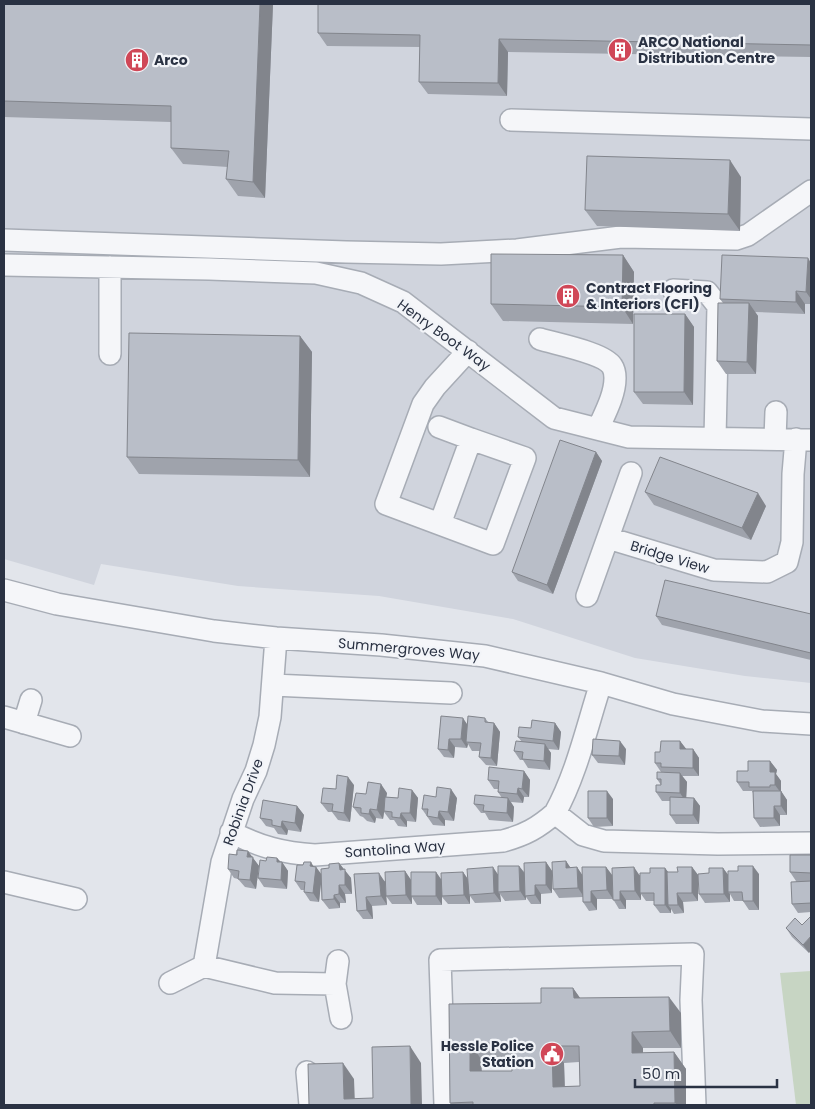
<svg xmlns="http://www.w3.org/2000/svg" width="815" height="1109" font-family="Poppins,sans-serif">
<rect width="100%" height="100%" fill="#e2e5eb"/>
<path fill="#d0d4dd" d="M4,4H811V683L745,676L635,658L513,619L379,596L238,586L101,564L94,585L4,559Z"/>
<path fill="#c7d5c3" d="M811,971V1105H796L780,973Z"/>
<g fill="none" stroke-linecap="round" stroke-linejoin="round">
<g stroke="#a7acb5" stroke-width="24">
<path id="minor" d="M511,120L811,129
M4,240L346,252L441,254L517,250L621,237L736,239L748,235L811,191
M4,265L209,269L316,273L361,283L403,302L554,418L629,437L811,440
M110,267V354
M673,290L707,292L718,306L715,438
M540,339C556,344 604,353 612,366C614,369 615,375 615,378C615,395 605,413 598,429
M439,427L471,439
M775,439L776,412
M440,524L471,439L525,458L493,544L386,504L423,404L435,387L468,351
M608,538L714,570L767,572L787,562L792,542L793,474L796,439
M4,590L57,604L214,631L276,638L381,645L485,656L601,683L673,704L762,721L811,724
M587,596L631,473
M276,638L270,717L264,745L256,771L243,799L222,862L204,966L275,983L335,984
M273,685L451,693
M4,717L70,736
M24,723L31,700
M555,813C577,773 587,726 601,683
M231,832C260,847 283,853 315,855L503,841C525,835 538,828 555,813L583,835L604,841L718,844L811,843
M4,882L76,899
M338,961L335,984L341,1018
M170,983L204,966
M307,1072L310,1105
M445,1105L440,960L693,954L691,1000L695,1105"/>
</g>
<use href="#minor" stroke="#f5f6f9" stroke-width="21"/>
</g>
<path fill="#9fa3ac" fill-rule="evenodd" d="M4,4H273L265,198L238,196L226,179L228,167L183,164L171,148V122L4,117Z
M811,4V57L508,52L507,96L428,94L419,82L420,47L327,46L318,33Z
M741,177L740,231L597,226L585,210Z
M623,255L634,272L633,324L503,321L491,304Z
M811,263V304H805V314L755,312L758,316L756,374H726L717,361L723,303L720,299Z
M685,314L694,327L693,405L643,404L634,392Z
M300,336L312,352L310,477L139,474L127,457Z
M596,452L602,461L553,594L518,581L512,572Z
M645,492L766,506L751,540L654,505Z
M811,614V660L662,625L656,616Z
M441,716L468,725L485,718L488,722L494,723L500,732L497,766L486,765L479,757L480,751H472L468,744L467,748L455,747L454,758L444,757L438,749Z
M555,723L561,732L559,750L548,749L551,753L550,770L528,768L523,760H520L514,751L522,742L518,737L531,728Z
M680,741L686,749H693L699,758V776H682L687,782L686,798H694L700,806L699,824H676L670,815V801H662L656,792L661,785L657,779L665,772H661L655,763L660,752Z
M626,749L625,765L598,763L592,755Z
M770,761L777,770L776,774L781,781V791L787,800V815H780V826L760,827L754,818L753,793L752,791H743L737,782L748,771Z
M524,771L530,780L529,797H524L523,803L511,802L514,807L513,822L489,820L485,813H481L474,804L502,798L498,792V789H494L488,780Z
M354,785L350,822L338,820L332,812H328L321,803L336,789Z
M412,790L418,798L416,822L407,821V827L398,826L394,820H390L384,812L383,819L376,818L375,823L367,821L363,817L360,816L353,807L366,794L387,793L386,797L398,798Z
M436,797L457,798L454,821L445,820V826L433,825L422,809Z
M613,799V826L594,827L588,818Z
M297,806L304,815L301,832L288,830L287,835L278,834L274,828L266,826L260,818Z
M811,855V912L798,913L792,904L796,881L790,872Z
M252,857L259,866L256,889L245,887L238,879L234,878L228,869Z
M277,858L281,862H282L288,871L287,889L264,887L258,878L266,861Z
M566,861L570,867H577L582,875L606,867L612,875H640L650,873L665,868L668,872H678L692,867L698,875V901L683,902L684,913L674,914L671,909V913H660L654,905V901H646L641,894V900H626V909H619L613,899H597V910L589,911L583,902V897L559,898L553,889Z
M546,862L552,871V893L541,894V904H531L526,897V900L505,901L500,894L501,902L475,903L470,896V904H448L442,897V905H417L412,897V904H392L386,896L387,905L372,906L373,919H363L357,911L354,874L385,881L405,871L411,880L436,872L441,879L463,872L468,879L498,874L519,866L525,873Z
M339,863L351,878L352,894H345L346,903H340V908L329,909L322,900L321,878L319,902L310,901L304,892V890H301L295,881L303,865L316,867L321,875L329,868Z
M723,868L728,875L759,874V910H749L743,901H734L730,894V902L705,903L699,894L709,873Z
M802,925L809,953L792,937L786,928Z
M573,988L580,998L681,1013V1048H643V1053L674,1052L686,1069V1105H452L450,1103L449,1004L541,1003ZM481,1059H512V1071H482ZM579,1062L580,1086H565L564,1063Z"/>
<path fill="#82858c" d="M260,4H273L265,198L253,182Z
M499,39L508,52L507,96L498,83Z
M730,160L741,177L740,231L728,214Z
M623,255L634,272L633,324L622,307Z
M808,258L811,263V299L806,292Z
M796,291L805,304V314L796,302Z
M749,303L758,316L756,374L747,362Z
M685,314L694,327L693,405L684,392Z
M300,336L312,352L310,477L298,460Z
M596,452L602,461L553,594L547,585Z
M758,493L766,506L751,540L742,528Z
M463,718L469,727L466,742L468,744L467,748L461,739Z
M494,723L500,732L497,766L491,758Z
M555,723L561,732L559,750L553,741Z
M449,739L455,747L454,758L448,750Z
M620,741L626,749L625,765L619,756Z
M680,741L687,750L680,749Z
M545,744L551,753L550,770L544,761Z
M693,749L699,758V776L693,768Z
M770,761L777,770L776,774L781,781V791L787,800V815L781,806V793L775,785L770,772Z
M524,771L530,780L529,797L522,789Z
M680,773L687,782L686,802L680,793Z
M348,777L354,785L350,822L344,813Z
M381,784L387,793L383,819L377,810Z
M518,788L524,797L523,803L517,794Z
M451,789L457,798L454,821L448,812Z
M412,790L418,798L416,822L410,813Z
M607,791L613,799V826L607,818Z
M508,798L514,807L513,822L507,813Z
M694,798L700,806L699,824L693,815Z
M297,806L304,815L301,832L295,823Z
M774,806L780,815V826L774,818Z
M370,809L376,818L375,823L369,814Z
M439,811L445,820V826L438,818Z
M401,813L407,821V827L400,818Z
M282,821L288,830L287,835L281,827Z
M248,851L259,866L256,889L250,880L247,857Z
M277,858L282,864V862L288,871L287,889L281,880L277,862Z
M566,861L572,870L566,868Z
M311,862L315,869L316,867L322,875L319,902L313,893L310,866Z
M546,862L552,871V893L546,885Z
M339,863L351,878L352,894L345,885L340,870Z
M519,866L525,874L526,900L520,891Z
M753,866L759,874V910L753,901Z
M493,867L499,876L498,892L500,894L501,902L494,893Z
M577,867L583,876L584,897L578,888Z
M606,867L612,875L613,899L607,890Z
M634,867L640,876V893L641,894V900L635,891Z
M692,867L698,875V901L692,893Z
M665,868L671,876L668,905L671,909V913L665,905Z
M723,868L729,876L728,892L730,894V902L724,894Z
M405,871L411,880L412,904L406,895Z
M436,872L442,881V905L436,896Z
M463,872L469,881V895L470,896V904L464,895Z
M379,873L385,882L387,905L381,896Z
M339,885L345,894L346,903L339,894Z
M535,885L541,894V904L535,895Z
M591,891L597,899V910L591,902Z
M620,891L626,900V909L620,900Z
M677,893L683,902L684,913L678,905Z
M334,895L340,903V908L334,899Z
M366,897L372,906L373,919L367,910Z
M811,936V951L809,953L803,945Z
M573,988L585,1005L574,998Z
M669,997L681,1013V1048L670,1031Z
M632,1032L643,1048V1069L632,1053Z
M470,1043L481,1059L482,1088L470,1071Z
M410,1046L421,1063L422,1105H411Z
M552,1046L564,1063L565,1103L553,1087Z
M674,1052L686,1069V1105H677L675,1103Z
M343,1063L354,1079L355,1105L344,1099Z"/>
<path fill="#b9bec8" stroke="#82858c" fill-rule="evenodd" d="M4,4H260L253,182L226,179L229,151L171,148V106L4,101Z
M318,4H811V45L499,39L498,83L419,82L420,35L318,33Z
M587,156L730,160L728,214L585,210Z
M491,254L623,255L622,307L491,304Z
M722,255L808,258L806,292L796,291V302L720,299Z
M718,303H749L747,362L717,361Z
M634,314H685L684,392H634Z
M129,333L300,336L298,460L127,457Z
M560,440L596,452L547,585L512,572Z
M660,457L758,493L742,528L645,492Z
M665,580L811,614V653L656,616Z
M441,716L463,718L461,739H449L448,750L438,749Z
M468,716L485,718V722L494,723L491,758L479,757L481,743L466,742Z
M532,720L555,723L553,741L518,737L519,727L531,728Z
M593,739L620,741L619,756L592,755Z
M516,741L545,744L544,761L522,759L523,752L514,751Z
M661,741H680V749H693V768L661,767V763H655V752H660Z
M748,761H770V772H775V785H770V787H749V782H737V771H748Z
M489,767L524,771L522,789L518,788L517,794L498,792L499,781L488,780Z
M657,772L680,773V793L656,792V785H661V779H657Z
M337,775L348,777L344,813L332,811L333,804L321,803L323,788L336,789Z
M368,782L381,784L377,810L370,809L369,814L361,813V808L353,807L356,793L366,794Z
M437,787L451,789L448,812L439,811L438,818L427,816L428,809H422L424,795L436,797Z
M399,788L412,790L410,813H401L400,818L392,817V812L384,811L385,797L398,798Z
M588,791H607V818H588Z
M753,791H781V806H774V818H754Z
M475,795L508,798L507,813L483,811L484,805L474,804Z
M670,797L694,798L693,815H670Z
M263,800L297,806L295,823L282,821L281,827L272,825V820L260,818Z
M237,850L248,851L247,857H253L250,880L238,879L239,871L228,869L229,854L237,855Z
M790,855H811V873L790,872Z
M267,857L277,858V862H282L281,880L258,878L260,860L266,861Z
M566,861V868L577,867L578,888L553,889L552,862Z
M304,862H311L310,866L316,867L313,893L304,892L305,882L295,881L297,865H303Z
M546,862V885H535V895L525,896L524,863Z
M339,863L340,870L345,869V885H339V894L334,895V899L322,900L321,869L329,868V864Z
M498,866H519L520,891L498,892Z
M738,866H753V901H743L742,892H728V871H738Z
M493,867L494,893L469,895L467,869Z
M582,867H606L607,890L591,891V902H583Z
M634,867L635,891H620V900H613L612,868Z
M677,867H692V893H677L678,905H668L667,872H678Z
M650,868H665V905H654V893H640V873H650Z
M709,868H723L724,894H699L698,874L709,873Z
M405,871L406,895L386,896L385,872Z
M411,872H436V896H411Z
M463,872L464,895L442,896L441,873Z
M379,873L381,896L366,897L367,910L357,911L354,874Z
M811,881V903L792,904L791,882Z
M811,916V936L803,945L786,928L795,918L802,925Z
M541,988H573L574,998L669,997L670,1031L632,1032V1053L674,1052L675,1103H654V1105H473V1102L450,1103L449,1004L541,1003ZM470,1043H512V1071H470ZM552,1046H579L580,1086L553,1087Z
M410,1046L411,1105H309L308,1064L343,1063L344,1099L373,1098L372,1047Z"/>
<defs>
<g id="building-disc" transform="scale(1.25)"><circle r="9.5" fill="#d04757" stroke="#f2f4f8"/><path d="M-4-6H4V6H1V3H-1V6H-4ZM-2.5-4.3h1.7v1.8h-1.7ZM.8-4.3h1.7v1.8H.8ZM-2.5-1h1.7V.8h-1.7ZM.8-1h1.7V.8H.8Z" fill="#fff"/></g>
<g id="civic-disc" transform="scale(1.25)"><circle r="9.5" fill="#d04757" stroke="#f2f4f8"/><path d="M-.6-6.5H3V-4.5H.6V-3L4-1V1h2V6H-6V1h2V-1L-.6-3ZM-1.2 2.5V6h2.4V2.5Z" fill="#fff"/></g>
</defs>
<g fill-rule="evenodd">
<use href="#building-disc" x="620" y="50"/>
<use href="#building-disc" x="137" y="60"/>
<use href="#building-disc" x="568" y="296"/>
<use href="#civic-disc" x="552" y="1054"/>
</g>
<g text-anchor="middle" stroke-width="4.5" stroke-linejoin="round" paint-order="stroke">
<g font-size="14" font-weight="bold" fill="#2a3243" stroke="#f2f4f8" text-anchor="start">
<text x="638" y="47">ARCO National<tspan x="638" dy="16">Distribution Centre</tspan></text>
<text x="154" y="65">Arco</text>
<text x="586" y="293">Contract Flooring<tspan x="586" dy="16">&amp; Interiors (CFI)</tspan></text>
<text x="534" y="1051" text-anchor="end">Hessle Police<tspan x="534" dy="16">Station</tspan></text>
</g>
<g font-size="14" fill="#2a3243" stroke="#f2f4f8">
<text transform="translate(444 335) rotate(36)" y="5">Henry Boot Way</text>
<text transform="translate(670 557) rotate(17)" y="5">Bridge View</text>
<text transform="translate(409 649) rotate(5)" y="5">Summergroves Way</text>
<text transform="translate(243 802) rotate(-70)" y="5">Robinia Drive</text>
<text transform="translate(395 849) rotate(-4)" y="5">Santolina Way</text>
</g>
</g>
<rect width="815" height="1109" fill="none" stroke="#2a3243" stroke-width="10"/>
<path d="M635 1079v8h142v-8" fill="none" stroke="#2a3243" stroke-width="2.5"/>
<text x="642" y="1079" font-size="15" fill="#2a3243" stroke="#f2f4f8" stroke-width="4" paint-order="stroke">50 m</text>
</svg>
